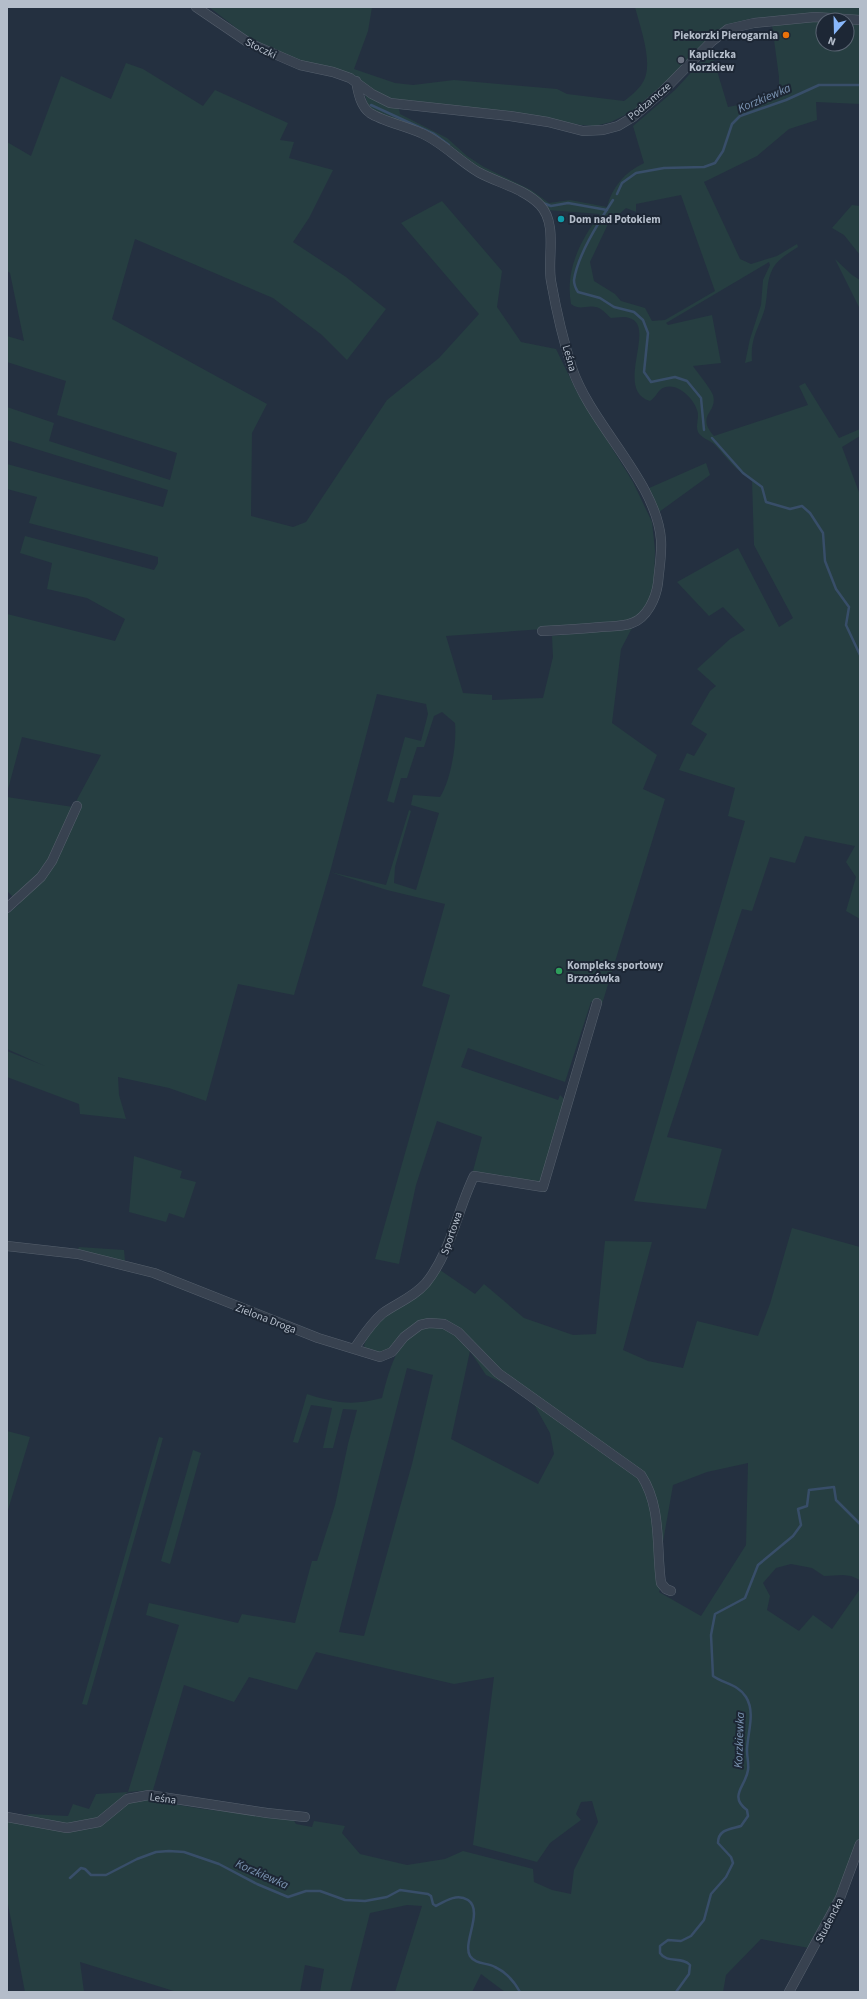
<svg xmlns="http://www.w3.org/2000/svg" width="867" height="1999" font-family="'Source Sans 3',sans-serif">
<rect width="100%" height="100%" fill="#243040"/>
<path fill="#263e41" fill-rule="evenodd" d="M209,7H372L368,31L354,69L395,83L413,85L454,80L557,89L567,94L624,101C632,95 641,88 645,78C652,58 640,27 635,7H860V18L814,13L753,18L726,25L659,89L633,111L611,122L595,126L581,125L500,111L388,98L257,44Z
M823,21V44H847V24L860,25V104L816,102L817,120L789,129L757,156L704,182L740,259L751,264L777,256L797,244L798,247C789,253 778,259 773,268C766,281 768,294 765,308C759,329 750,337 752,361L745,363L750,339L761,305L763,280L770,265L769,262L666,323L668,325L712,315L721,363L693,366C699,375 709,386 713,395C718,414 695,414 714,436L808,405L799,386L805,383L839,438L860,429V436L842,447L860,495V919L846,911L856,877L846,862L855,846L805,836L795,863L770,857L752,911L742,909L667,1137L722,1149L706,1209L634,1201L745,821L728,816L735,788L679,770L687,753L694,756L707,734L691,724L710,691L716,686L697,669L730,639L745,630L723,607L709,616L677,582L738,548L779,627L793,618L754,545L752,480C736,471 727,458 715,445C710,440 701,438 698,432C695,425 700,417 697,410C693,397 674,379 660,390C656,394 655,398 650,401C613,390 658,325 629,318C624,316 616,318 611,318C606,314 601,307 595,307C586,305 580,311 571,304C565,270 580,241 600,214L547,210L464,161L369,109L365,95L399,109L400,114L447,138L467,156L484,167L531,190L549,203L570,200L607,207C612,187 625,172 644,163L633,126L675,90L711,51L728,107L779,97V77L772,25ZM681,195L715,291L665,320L652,321L645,308L621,301L615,294L594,281L590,262L608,224L626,208L636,212V204Z
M126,63L143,69L203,106L215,90L288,123L280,140L294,142L289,158L333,170L309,218L293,242L346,277L386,309L347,360L322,335L273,298L135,239L112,319L267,404L252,433L251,516L293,527L306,522L387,400L439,358L479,314L401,223L442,201L502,271L497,307L521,342L556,349L576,390L633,482L652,522L655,550L654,585L650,599L637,618L614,624L446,636L463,693L492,695V700L543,698L553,657L552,636L632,628L621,649L612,723L657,755L643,789L665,799L602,1004L591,1002L565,1082L468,1048L461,1067L558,1100L560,1095L564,1099L541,1182L473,1171L482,1137L437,1121L416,1185L399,1264L375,1259L450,995L422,986L445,904L387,890L330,872L294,995L238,984L206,1101L169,1088L118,1077L119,1095L126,1119L80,1114L79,1104L7,1077V1051L45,1066L7,1049V914L20,904L7,891V797L73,807L101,755L22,737L7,793V614L115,641L125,619L87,598L47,589L52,563L20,553L25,536L154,570L158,563V557L29,523L37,497L7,489V464L163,507L168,490L7,440V407L54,423L49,441L170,480L177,453L57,415L66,381L7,362V336L24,341L10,273L7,271V142L31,156L61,76L111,99ZM377,694L426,704L428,714L421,741L405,737L387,801L394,803L401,778H407L417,747H424L434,716L442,712L455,723C457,743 451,780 440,797L413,795L411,805L439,813L416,890L394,883L395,867L411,811L409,810L386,885L330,872Z
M852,205L860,206V255L844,235L832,228Z
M835,259L852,275L860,280V309Z
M706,463L710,475L659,512L647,489Z
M134,1156L182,1171L180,1178L196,1182L184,1218L169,1213L166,1222L129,1212Z
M792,1228L860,1247V1580L851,1576L843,1575L824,1576L812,1568L791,1564L776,1568L763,1583L770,1596L767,1610L799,1631L813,1615L832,1629L860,1589V1838L836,1896L809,1948L761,1939L726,1975L723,1992H505L481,1974L472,1992H395L422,1906L407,1905L370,1913L350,1992H320L324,1969L305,1965L300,1992H177L80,1962L84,1992H25L7,1899V1819L70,1831L101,1825L128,1802L148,1800L203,1809L293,1819L296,1824L312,1827L314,1821L345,1826L342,1833L360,1854L407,1865L445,1859L463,1851L533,1869L534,1882L552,1890L571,1894L574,1870L598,1822L592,1801L581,1802L576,1814L581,1820L550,1843L537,1862L473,1845L494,1677L454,1684L316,1652L297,1690L249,1677L234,1702L184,1685L153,1790L128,1792L98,1819L66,1825L24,1817L29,1814L68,1816L73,1804L89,1809L96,1794L128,1792L179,1625L146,1615L149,1603L238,1623L242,1614L295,1623L312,1561H317L335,1505L348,1444L357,1410L343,1409L333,1448H323L332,1408L311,1405L298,1443L293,1442L307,1394C335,1403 353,1406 382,1398C391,1364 401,1319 447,1327L450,1323C431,1318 415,1320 402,1336C396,1343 392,1353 381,1354C376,1355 371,1352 366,1351L364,1345L369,1333L382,1319L425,1290L440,1270L475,1294L484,1284L524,1318L573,1335L596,1334L605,1241L652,1242L623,1350L648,1361L683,1368L697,1321L758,1336L770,1304ZM470,1351L486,1375L521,1392L535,1406L550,1433L554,1454L538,1484L451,1439ZM407,1368L433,1375L412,1464L364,1636L339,1632ZM748,1463L746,1545L701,1616L659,1592L663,1580V1542L673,1485L707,1472Z
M79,1247L124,1250L125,1261L77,1251Z
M7,1431L30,1437L7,1513Z
M159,1437L163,1438L87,1705L82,1704Z
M193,1450L201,1453L170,1564L161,1561Z"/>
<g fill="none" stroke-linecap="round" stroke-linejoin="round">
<path stroke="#384e69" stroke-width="2.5" d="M371,105L434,134L449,145
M617,194L622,183L636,173L664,168L704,167L715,163L723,151L732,124L740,116L786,100L819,85H860
M613,200C599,222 578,254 574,280C574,284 576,289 578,292L600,298L614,307L634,312L643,320L648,333L644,372L651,382L675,377L687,381L701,398L704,430
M543,203L551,206L568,203L607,210
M712,438L743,473L762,487L766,502L790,509L802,506L810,513L823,533L825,561L836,589L849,607L846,625L860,655
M70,1878L81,1868L85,1869L91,1875H106L137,1859L156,1852L169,1851L184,1852L219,1864L257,1884L288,1897L306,1891H320L345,1900L365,1901L387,1897L400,1890L428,1894L431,1896L433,1904L436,1906C445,1901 457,1893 468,1900C484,1911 462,1943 470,1956C476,1965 486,1962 495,1967C506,1972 514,1981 520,1992
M676,1992L689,1974L690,1965C682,1956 667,1964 660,1953V1946L668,1940L681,1941L691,1936L704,1920L711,1894L726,1877L733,1863L731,1857L718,1843C718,1829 731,1829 741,1826L748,1816L747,1810C728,1796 746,1786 748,1770C749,1764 747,1757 747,1751C747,1734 756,1713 746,1697C738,1684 724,1684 713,1676L711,1635L715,1614L745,1598L758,1565L793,1536L801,1525L798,1509L807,1506L809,1490L834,1487L836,1500L860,1524"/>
<g stroke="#56606d" stroke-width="10">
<path id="street" d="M196,7L249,43L300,65L333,72L350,78L372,94L390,103L510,116L548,122L583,131L603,130L618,126L633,117L664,90L711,42L728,29L754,23L815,17L860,20
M356,81C358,91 360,106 370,113C382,121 406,126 421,133C442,142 458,160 478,172C498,183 525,189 540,205C558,224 547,258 551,281C556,309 563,340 572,368C591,425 657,482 661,540C662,554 659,570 658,583C656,598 647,618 632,623C622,627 610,626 601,627C581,629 562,630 542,631
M7,908L41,877L52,861L77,806
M7,1246L78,1254L154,1273L318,1338L380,1357L392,1352L404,1337L420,1325L429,1323L444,1324L458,1332L498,1373L641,1475C662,1507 656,1546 661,1583L666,1589L671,1591
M354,1349C363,1336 371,1323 383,1313C397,1303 414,1297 426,1283C451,1252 457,1211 474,1176L543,1187L597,1003
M7,1817L67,1828L99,1822L127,1799L149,1795L267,1813L305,1817
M789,1992L840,1898L860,1844"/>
</g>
<use href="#street" stroke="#384250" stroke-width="9"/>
</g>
<circle fill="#e8710a" stroke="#1d2735" stroke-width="1.5" cx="786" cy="35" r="4"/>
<circle fill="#6b7280" stroke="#1d2735" stroke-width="1.5" cx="681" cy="60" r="4"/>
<circle fill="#0f9aa8" stroke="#1d2735" stroke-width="1.5" cx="561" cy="219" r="4"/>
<circle fill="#2e9e5b" stroke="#1d2735" stroke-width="1.5" cx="559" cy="971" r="4"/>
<g text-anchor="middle" stroke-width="4" stroke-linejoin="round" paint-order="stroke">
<g font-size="11" font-weight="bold" fill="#b4bdca" stroke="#1d2735" text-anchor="start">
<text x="778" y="39" text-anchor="end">Piekorzki Pierogarnia</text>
<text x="689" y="58">Kapliczka<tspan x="689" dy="13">Korzkiew</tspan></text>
<text x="569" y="223">Dom nad Potokiem</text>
<text x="567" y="969">Kompleks sportowy<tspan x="567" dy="13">Brzozówka</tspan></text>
</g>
<g font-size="11" fill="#b4bdca" stroke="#1d2735">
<text transform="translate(261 48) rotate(26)" y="4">Stoczki</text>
<text transform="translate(649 101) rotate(-40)" y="4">Podzamcze</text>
<text transform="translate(570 358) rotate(74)" y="4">Leśna</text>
<text transform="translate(451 1233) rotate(-71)" y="4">Sportowa</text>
<text transform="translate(266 1318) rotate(21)" y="4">Zielona Droga</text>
<text transform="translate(163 1798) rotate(7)" y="4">Leśna</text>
<text transform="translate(829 1920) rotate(-63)" y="4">Studencka</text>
</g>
<g font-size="12" font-style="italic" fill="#7b94b2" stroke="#1d2735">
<text transform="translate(764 98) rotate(-23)" y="4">Korzkiewka</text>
<text transform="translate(739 1740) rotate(-88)" y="4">Korzkiewka</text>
<text transform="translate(262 1874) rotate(24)" y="4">Korzkiewka</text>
</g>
</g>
<rect width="867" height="1999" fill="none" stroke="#b4bdca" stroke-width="16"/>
<g transform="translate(835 32) rotate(200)"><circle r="19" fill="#1d2735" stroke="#596371"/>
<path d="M0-3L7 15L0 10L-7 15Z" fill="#88b7fb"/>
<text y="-6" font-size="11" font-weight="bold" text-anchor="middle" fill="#b4bdca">N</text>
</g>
</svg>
